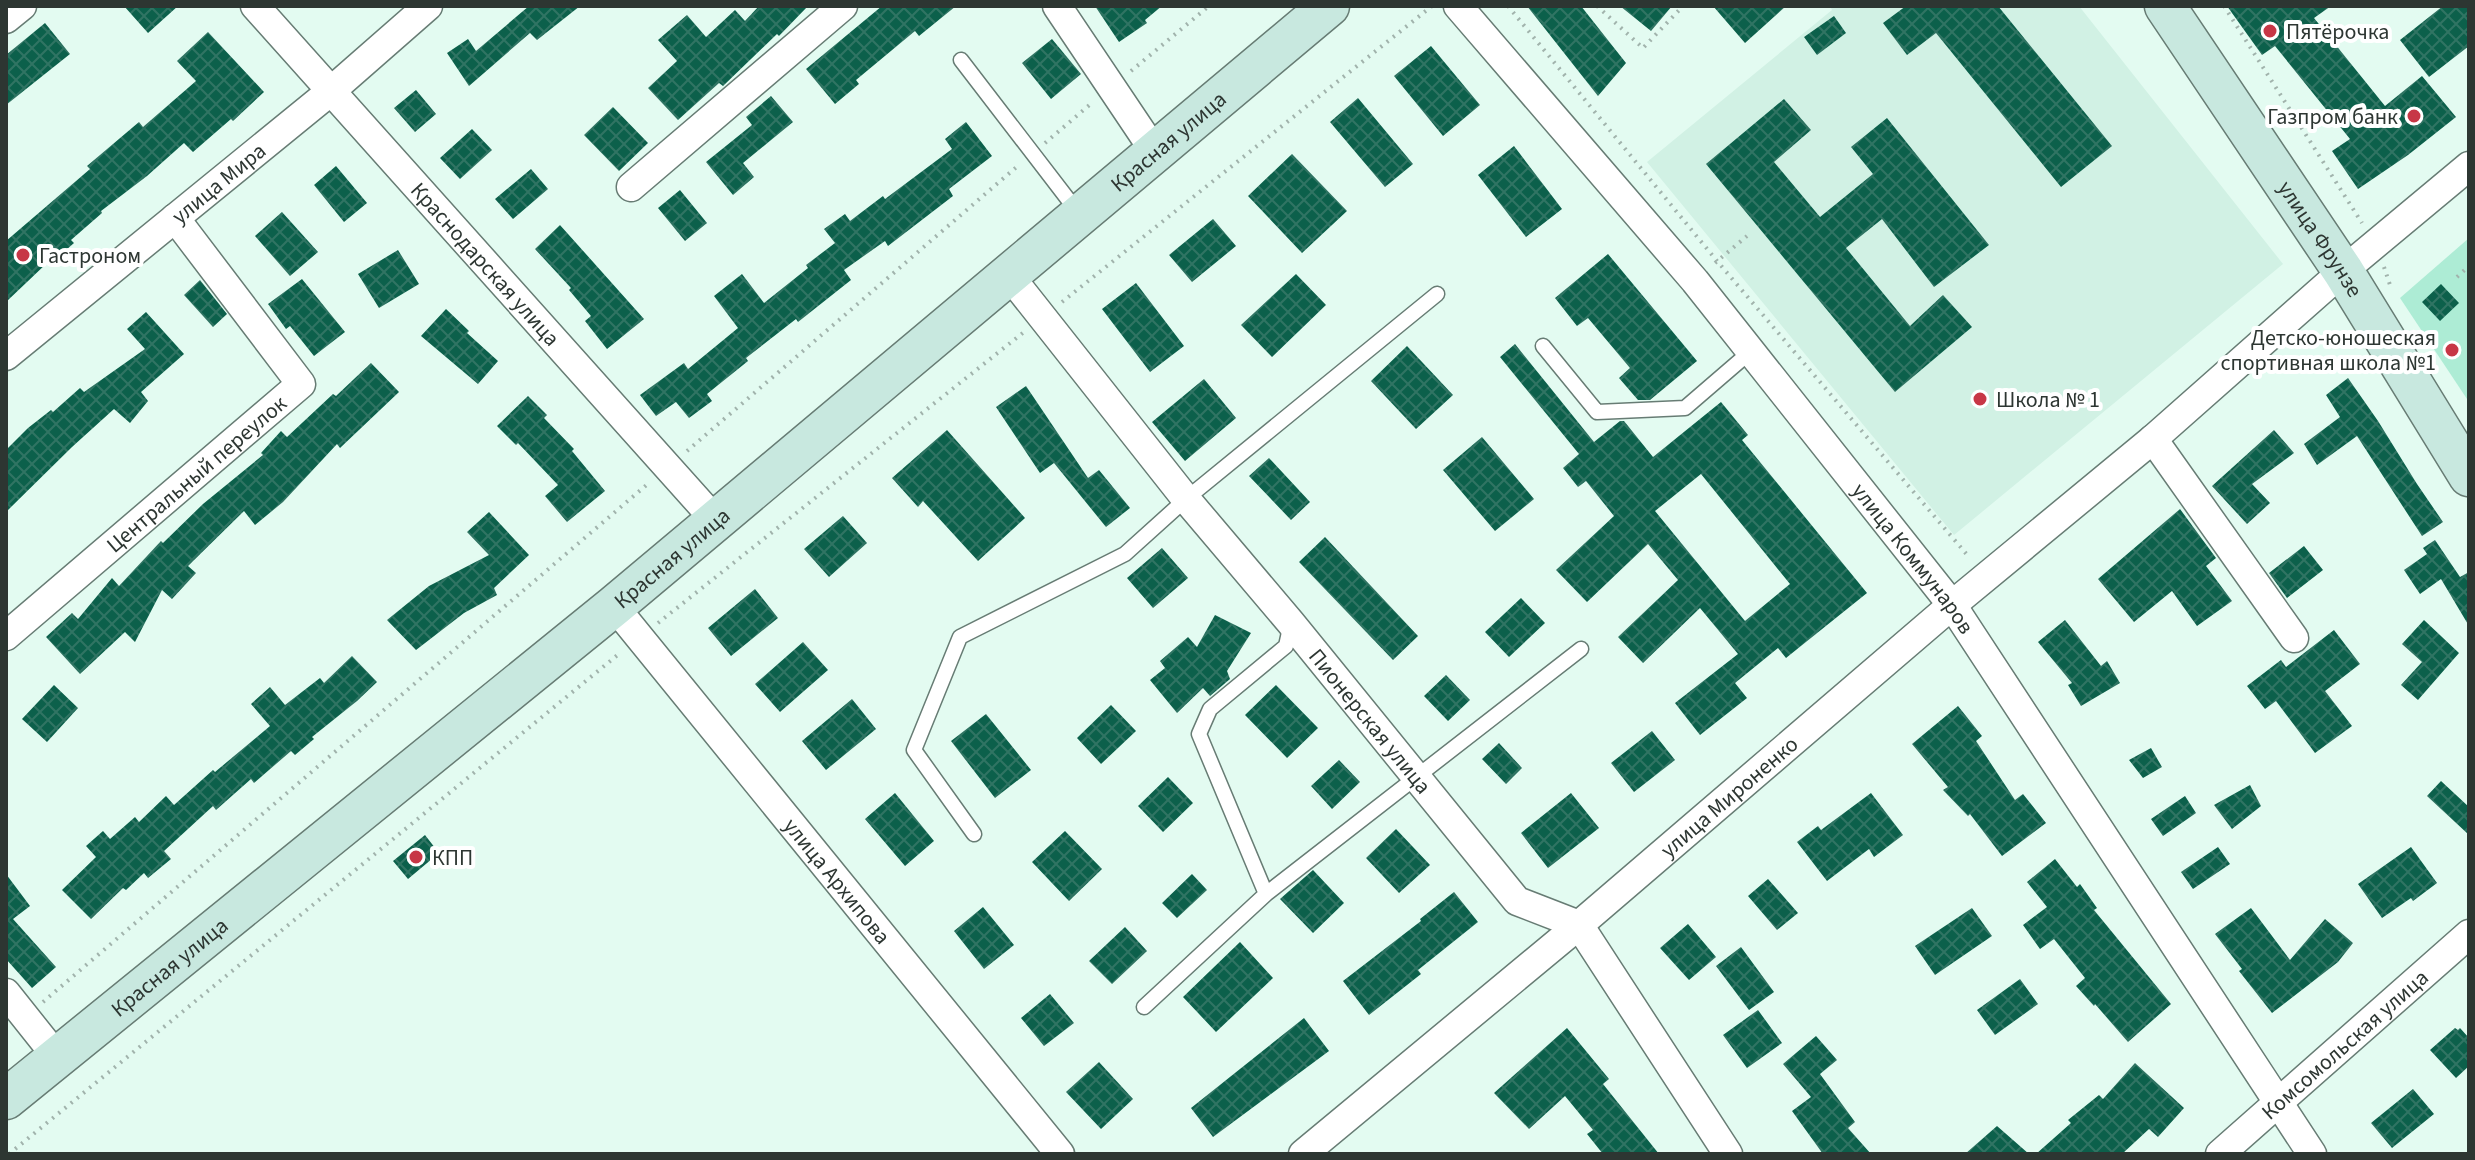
<svg xmlns="http://www.w3.org/2000/svg" width="2475" height="1160" font-family="'Source Sans 3',sans-serif">
<defs>
<pattern id="building-cross-hatch" width="8" height="8" patternUnits="userSpaceOnUse" patternTransform="scale(2)"><rect width="8" height="8" fill="#0c604b"/><path d="M0 0l8 8M0 8l8-8" fill="none" stroke="#307463"/></pattern>
</defs>
<rect width="100%" height="100%" fill="#e3fbf1"/>
<path fill="#d1f1e4" d="M1830,6H2079L2283,264L1954,535L1647,162L1832,10Z"/>
<path fill="#adecd5" d="M2469,238V402L2400,298Z"/>
<path fill="url(#building-cross-hatch)" fill-rule="evenodd" d="M124,6H178L148,33Z
M529,6H580L537,40L530,33L469,86L447,53L468,39L476,51Z
M759,6H808L779,36L777,34L723,86L719,83L678,120L648,88L677,61L658,40L687,15L706,37L735,10L745,21Z
M882,6H956L919,36L915,31L856,80L859,84L835,104L806,69Z
M1095,6H1162L1145,20L1147,23L1119,42Z
M1527,6H1581L1626,63L1598,96Z
M1620,6H1672L1651,31Z
M1713,6H1786L1745,43Z
M1906,6H1998L2112,146L2061,187L1936,33L1907,55L1883,23Z
M2227,6H2331L2314,18L2385,106L2422,76L2456,117L2408,155L2358,189L2332,151L2350,139L2275,46L2262,55Z
M2443,6H2469V46L2429,77L2400,40Z
M1834,16L1846,33L1817,55L1804,37Z
M45,23L70,54L6,105V55Z
M208,32L264,92L233,121L231,119L193,152L184,143L147,176L101,211L102,213L71,240L74,243L49,265L47,263L6,302V241L90,169L87,166L139,122L143,127L196,81L177,61Z
M1052,39L1081,74L1051,99L1022,63Z
M1431,46L1480,105L1443,136L1394,76Z
M416,90L436,114L415,132L394,108Z
M771,96L793,122L743,163L754,177L733,195L706,162L752,125L746,117Z
M1358,98L1413,164L1385,187L1330,122Z
M1784,99L1811,130L1774,162L1820,217L1873,174L1851,147L1887,118L1989,245L1934,287L1882,219L1846,248L1910,326L1943,295L1972,327L1895,392L1706,164Z
M613,107L648,143L619,171L584,135Z
M966,122L992,156L949,189L953,196L888,246L885,241L844,270L851,280L798,322L796,319L746,358L748,361L707,394L712,401L689,418L676,402L656,416L640,395L684,363L688,369L738,328L714,296L742,274L764,303L808,268L806,265L835,243L824,229L845,214L850,221L883,196L885,199L952,149L945,139Z
M472,129L492,150L460,179L440,158Z
M1514,146L1562,209L1526,237L1478,175Z
M1292,154L1347,211L1302,253L1248,196Z
M336,166L367,203L344,222L314,185Z
M531,169L548,189L513,219L495,199Z
M680,190L707,223L685,241L658,208Z
M282,212L318,252L290,276L255,236Z
M1213,219L1236,246L1192,282L1169,255Z
M560,225L644,319L607,349L585,321L591,316L569,290L571,288L535,249Z
M398,250L419,284L379,308L358,274Z
M1608,254L1697,361L1650,400H1638L1619,378L1630,368L1588,318L1577,326L1555,298Z
M1296,274L1326,305L1272,357L1241,325Z
M302,279L345,332L314,356L290,326L286,329L268,304Z
M200,280L227,314L213,327L184,295Z
M1136,283L1184,346L1150,372L1102,309Z
M2441,284L2459,303L2440,321L2422,302Z
M446,309L469,331L467,333L498,361L478,384L421,336Z
M146,312L184,354L141,392L148,401L130,423L114,409L72,447L6,512V450L28,428L51,410L53,412L80,388L84,392L145,349L127,329Z
M1515,344L1594,442L1620,421H1624L1653,457L1721,402L1748,435L1742,440L1867,593L1786,658L1778,648L1735,683L1747,698L1700,735L1675,703L1738,654L1700,608L1643,663L1618,637L1678,580L1648,544L1587,602L1556,570L1614,516L1586,481L1578,487L1563,468L1579,454L1500,357ZM1701,474L1790,584L1745,621L1655,511Z
M1407,346L1453,395L1416,429L1371,381Z
M371,363L399,392L340,448L337,444L283,502L255,525L244,511L188,566L196,573L172,599L162,590L135,642L125,632L80,674L46,637L72,613L78,619L112,578L119,586L161,541L163,543L203,504L263,455L261,453L281,431L287,437L333,394L336,396Z
M2348,378L2378,421L2417,484L2443,522L2422,536L2357,436L2317,465L2304,444L2340,417L2326,395Z
M1204,379L1236,418L1185,461L1152,422Z
M1026,386L1088,478L1099,470L1130,508L1106,527L1054,463L1040,473L996,407Z
M528,396L547,415L544,418L574,449L572,451L605,491L567,522L545,496L558,485L518,443L516,445L497,426Z
M947,430L1025,518L978,561L923,501L918,507L892,478Z
M2274,430L2294,453L2252,484L2270,503L2247,524L2212,486Z
M1482,437L1534,499L1495,531L1443,470Z
M1269,458L1310,502L1291,520L1249,476Z
M2180,509L2216,558L2206,566L2232,601L2197,626L2172,591L2134,622L2098,579Z
M489,512L529,555L494,588L497,595L464,613L416,650L387,620L429,586L489,555L467,532Z
M843,516L867,543L829,577L804,549Z
M1325,537L1418,636L1393,660L1299,562Z
M2435,540L2460,577L2469,572V626L2441,579L2420,594L2404,570L2427,554L2423,548Z
M2304,546L2323,570L2287,598L2269,573Z
M1162,548L1188,578L1153,608L1127,578Z
M755,589L778,618L731,656L708,628Z
M1521,598L1545,623L1509,657L1485,632Z
M1215,615L1251,633L1227,671L1230,679L1210,696L1203,688L1177,713L1150,680L1165,668L1160,661L1188,637L1197,647Z
M2065,620L2101,666L2107,661L2120,683L2081,706L2068,685L2072,683L2038,642Z
M2424,620L2459,653L2418,700L2401,685L2422,662L2402,644Z
M2334,630L2360,664L2325,691L2352,726L2315,753L2276,701L2265,709L2247,686L2281,660L2286,667Z
M803,642L828,670L780,712L755,684Z
M352,656L377,682L357,701L312,737L314,739L295,755L291,751L254,783L251,779L216,810L213,806L164,851L171,859L148,878L144,873L126,890L123,888L91,919L62,890L96,857L86,846L103,831L110,839L135,817L139,822L166,796L174,805L213,770L215,772L270,726L251,704L270,687L285,705L320,678L324,683Z
M1446,675L1470,700L1448,721L1424,696Z
M54,685L78,708L47,742L22,719Z
M1276,685L1318,728L1287,758L1245,715Z
M852,699L876,729L826,770L802,741Z
M1111,705L1136,731L1101,764L1077,738Z
M1958,706L1982,736L1976,741L2015,800L2023,794L2046,823L2002,856L1970,814L1968,816L1943,790L1948,787L1912,744Z
M986,714L1031,770L995,798L951,741Z
M1652,731L1675,760L1634,792L1611,763Z
M1499,743L1522,768L1506,784L1482,759Z
M2151,748L2162,767L2143,778L2129,760Z
M1339,760L1360,782L1332,809L1311,786Z
M1168,777L1193,803L1163,832L1138,806Z
M2441,781L2469,807V835L2427,796Z
M2250,785L2261,806L2232,829L2214,805Z
M895,793L934,841L905,866L865,819Z
M1571,793L1599,828L1548,868L1521,833Z
M1871,793L1903,835L1874,857L1869,849L1827,881L1797,842L1818,826L1821,830Z
M2185,796L2196,813L2163,836L2151,819Z
M1396,829L1430,865L1399,893L1366,858Z
M1065,831L1102,869L1069,901L1032,862Z
M425,835L439,853L408,879L393,861Z
M2218,847L2230,864L2193,889L2181,872Z
M2411,847L2437,883L2413,901L2411,898L2382,918L2358,884Z
M2055,859L2077,887L2080,884L2097,908L2094,910L2171,1004L2128,1042L2095,1004L2094,1006L2076,986L2085,978L2054,939L2040,949L2023,925L2047,907L2027,882Z
M1313,870L1344,903L1313,933L1280,899Z
M6,874L30,906L13,919L56,967L32,988L6,959Z
M1192,874L1207,890L1177,918L1162,903Z
M1768,879L1798,913L1777,930L1748,896Z
M1454,892L1478,922L1418,970L1421,974L1369,1015L1343,981L1421,921L1420,919Z
M983,907L1014,945L984,969L954,931Z
M1972,908L1992,936L1935,975L1915,946Z
M2251,908L2290,960L2325,919L2353,943L2338,962L2272,1013L2239,971L2242,969L2215,934Z
M1688,924L1716,957L1689,980L1660,948Z
M1125,927L1147,951L1112,984L1089,961Z
M1240,942L1273,978L1216,1032L1183,997Z
M1741,947L1774,992L1749,1010L1716,966Z
M2020,979L2038,1004L1995,1035L1977,1010Z
M1050,994L1074,1023L1044,1046L1021,1018Z
M1758,1010L1782,1043L1747,1068L1723,1035Z
M1304,1018L1329,1051L1213,1137L1191,1108Z
M1567,1028L1609,1079L1603,1084L1659,1154H1603L1587,1134L1593,1130L1565,1096L1529,1129L1494,1093Z
M2455,1028L2458,1030L2460,1028L2469,1038V1066L2456,1078L2430,1050Z
M1816,1036L1837,1060L1820,1074L1855,1122L1848,1128L1871,1154H1823L1792,1111L1811,1097L1783,1064Z
M1099,1062L1133,1099L1101,1129L1066,1092Z
M2135,1063L2184,1108L2158,1137L2149,1129L2122,1154H2036L2071,1123L2068,1120L2099,1095L2103,1099Z
M2413,1089L2434,1114L2392,1148L2371,1123Z
M1997,1126L2029,1154H1965Z"/>
<g fill="none" stroke-linecap="round" stroke-linejoin="round">
<g stroke="#677c74" stroke-width="17">
<path id="service" d="M961,60L1077,211
M1543,346L1597,412L1685,408L1750,352
M974,834L914,750L960,637L1125,554L1186,499L1437,294
M1266,894L1199,734L1210,709L1286,646L1291,623
M1144,1007L1266,894L1581,649"/>
</g>
<g stroke="#677c74" stroke-width="31">
<g id="minor">
<path id="s1" d="M255,6L716,521"/>
<path d="M1057,6L1155,152"/>
<path id="s2" d="M1458,6L1695,281L1952,605L2312,1154"/>
<path d="M6,19L22,6"/>
<path d="M631,187L843,6"/>
<path id="s3" d="M1009,275L1186,499L1291,623L1517,901L1579,925L1728,1154"/>
<path id="s4" d="M6,356L331,91L428,6"/>
<path d="M2153,439L2294,638"/>
<path id="s5" d="M614,606L1060,1154"/>
<path id="s6" d="M6,636L301,384L175,218"/>
<path d="M6,993L57,1057"/>
<path id="s7" d="M1303,1154L1579,925L1952,605L2153,439L2343,271L2469,166"/>
<path id="s8" d="M2220,1154L2469,934"/>
</g>
</g>
<g stroke="#677c74" stroke-width="43">
<g id="secondary">
<path id="s9" d="M2165,6L2343,271L2469,476"/>
<path id="s10" d="M6,1099L614,606L1329,6"/>
</g>
</g>
<path stroke="#a1b3ac" stroke-width="4" stroke-dasharray="2 6" stroke-linecap="butt" d="M1508,6L1717,261L1969,557
M1597,6L1643,48L1683,6
M2224,6L2362,223
M1131,71L1209,6
M1045,143L1093,102
M1715,263L1747,236
M2384,267L2390,285
M2457,277L2469,266
M1062,302L1432,6
M687,451L1020,164
M658,623L1024,332
M43,1002L650,482
M9,1154L620,653"/>
<use href="#service" stroke="#fff" stroke-width="14"/>
<use href="#minor" stroke="#fff" stroke-width="28"/>
<use href="#secondary" stroke="#c8e8df" stroke-width="40"/>
</g>
<g fill="#c73746" stroke="#fff" stroke-width="3">
<circle cx="2270" cy="31" r="8"/>
<circle cx="2414" cy="116" r="8"/>
<circle cx="23" cy="255" r="8"/>
<circle cx="2452" cy="350" r="8"/>
<circle cx="1980" cy="399" r="8"/>
<circle cx="416" cy="857" r="8"/>
</g>
<g text-anchor="middle" stroke-width="8" stroke-linejoin="round" paint-order="stroke">
<g font-size="22" fill="#2d3632" stroke="#fff" text-anchor="start">
<text x="2286" y="39">Пятёрочка</text>
<text x="2398" y="124" text-anchor="end">Газпром банк</text>
<text x="39" y="263">Гастроном</text>
<text x="2436" y="345" text-anchor="end">Детско-юношеская<tspan x="2436" dy="25">спортивная школа №1</tspan></text>
<text x="1996" y="407">Школа № 1</text>
<text x="432" y="865">КПП</text>
</g>
<g font-size="22" fill="#2d3632" stroke="#fff">
<text dy="8" stroke="none"><textPath href="#s10" startOffset="1506">Красная улица</textPath></text>
<text dy="8" stroke="none"><textPath href="#s4" startOffset="274">улица Мира</textPath></text>
<text dy="8" stroke="none"><textPath href="#s9" startOffset="280">улица Фрунзе</textPath></text>
<text dy="8" stroke="none"><textPath href="#s1" startOffset="346">Краснодарская улица</textPath></text>
<text dy="8" stroke="none"><textPath href="#s6" startOffset="250">Центральный переулок</textPath></text>
<text dy="8" stroke="none"><textPath href="#s10" startOffset="858">Красная улица</textPath></text>
<text dy="8" stroke="none"><textPath href="#s2" startOffset="716">улица Коммунаров</textPath></text>
<text dy="8" stroke="none"><textPath href="#s3" startOffset="574">Пионерская улица</textPath></text>
<text dy="8" stroke="none"><textPath href="#s7" startOffset="556">улица Мироненко</textPath></text>
<text dy="8" stroke="none"><textPath href="#s5" startOffset="354">улица Архипова</textPath></text>
<text dy="8" stroke="none"><textPath href="#s10" startOffset="210">Красная улица</textPath></text>
<text dy="8" stroke="none"><textPath href="#s8" startOffset="166">Комсомольская улица</textPath></text>
</g>
</g>
<rect width="2475" height="1160" fill="none" stroke="#2d3632" stroke-width="16"/>
</svg>
